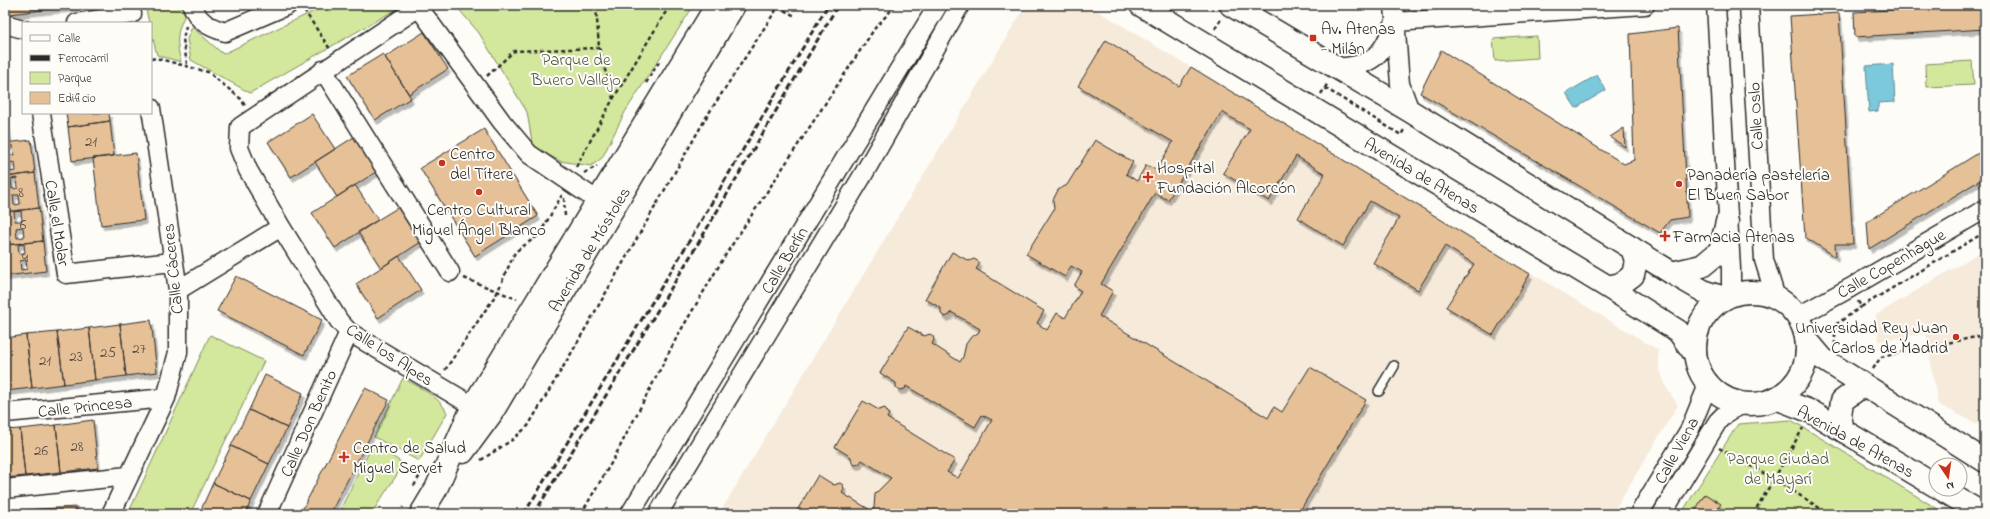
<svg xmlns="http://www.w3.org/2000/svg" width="1990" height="519" font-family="'Indie Flower',sans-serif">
<defs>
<filter id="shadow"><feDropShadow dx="2.5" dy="4.5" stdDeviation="0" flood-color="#0004"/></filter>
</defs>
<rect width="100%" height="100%" fill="#fdfcf7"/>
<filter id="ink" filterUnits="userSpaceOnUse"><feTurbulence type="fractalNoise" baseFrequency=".025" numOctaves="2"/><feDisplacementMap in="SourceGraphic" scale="8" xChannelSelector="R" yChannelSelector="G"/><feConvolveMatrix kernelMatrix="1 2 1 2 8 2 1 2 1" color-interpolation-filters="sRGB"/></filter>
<g filter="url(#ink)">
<path fill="#f6eada" d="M1026,5H1088L1658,350L1659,367L1666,387L1678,405L1612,514H719Z
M1985,249V428L1938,404L1926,334L1879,341L1876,315Z"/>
<path fill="#d3e89c" stroke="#7f8a64" d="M145,5H181L185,15C176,31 176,44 181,62L157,55L151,31V23H149Z
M327,5H398L400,7L250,93L191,60L187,39L192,27L223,54Z
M430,5H694L625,112L602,158L591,166L560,161L533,147L527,112L479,33L456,6Z
M1537,36L1538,58L1495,61L1493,39Z
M1972,61L1974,85L1926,87L1925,64Z
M210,335L264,361L190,514H128Z
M403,378C418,387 440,396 447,413L419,461L374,437Z
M1791,420L1946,514H1681L1738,424Z
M373,444L404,464L371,514H354L341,508Z"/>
<path fill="#7cc9db" stroke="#5c8a95" d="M1893,64L1895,102L1878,103V111L1869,112L1866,66Z
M1597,75L1606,90L1576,108L1566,93Z"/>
<path fill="#e6c197" stroke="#2b2b2b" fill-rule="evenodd" filter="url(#shadow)" d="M9,5H42L43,10L10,14Z
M42,5H76L77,7L43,10Z
M1985,5V29L1855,37L1854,12Z
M1839,13L1853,244H1835L1836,257L1805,237L1790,16Z
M1678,28L1688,217L1670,220L1660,233L1420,93L1441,50L1624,164L1634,160L1630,34Z
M424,32L448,69L409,94L385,57Z
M1106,40L1179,86L1191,67L1530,274L1493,335L1446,307L1474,264L1445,246L1418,290L1373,263L1399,218L1370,201L1343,246L1298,218L1325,174L1296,156L1269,201L1223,173L1250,129L1222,112L1168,200L1155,193L1101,284L1113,291L1099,316L1268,418L1274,407L1282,412L1310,367L1366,400L1298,514H795L818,475L834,485L840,483L843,485L844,489L842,493L872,511L874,508L875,494L891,478L862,460L859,464L855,465L852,463L851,457L835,447L863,401L879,410L885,408L889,414L887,418L955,460L947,472L958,478L992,420L982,415L975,427L906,386L905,389L899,390L896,388V383L880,373L908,327L924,336L930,334L933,336L934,340L932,344L960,362L963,357L966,344L971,337L978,333L980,329L951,312L950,315L945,317L941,314V308L925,299L952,252L969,261L974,259L979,262V265L976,269L1044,311L1037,323L1047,330L1057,313L1065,318L1081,291L1074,286L1082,272L1071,266L1065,277L1026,254L1054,209L1053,200L1058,190L1067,185L1095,140L1133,162L1126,174L1137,181L1146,165L1156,170L1173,142L1078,86Z
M383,54L411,98L375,120L347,76Z
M5,109L10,142L5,143Z
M66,113H109L110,121L68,127Z
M312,114L335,149L291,177L268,142Z
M110,121L114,156L72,161L68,127Z
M1624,128L1625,147L1610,137Z
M484,129L538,216L475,256L420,168Z
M357,135L379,170L337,197L315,162Z
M31,140L35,173L5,177V143ZM7,146H13L14,155H8ZM15,162L16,171L10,172L9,163Z
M1985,149V177L1869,249L1867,222Z
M136,153L144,220L101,225L93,158Z
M35,173L39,208L5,212V177ZM17,178L18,188L12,189L11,179ZM13,195H19L20,204L14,205Z
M355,185L378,220L335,248L312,213Z
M402,205L424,240L381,268L358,232Z
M39,208L43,241L5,245V212ZM21,211L22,221H15L14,212ZM23,227L24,237L17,238L16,228Z
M43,241L46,271L5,276V245ZM24,244L25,253L19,254L18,245ZM26,260L27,269L21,270L20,261Z
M399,256L421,290L378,318L356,284Z
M236,276L322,320L304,355L217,311Z
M151,320L157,372L126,376L120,324Z
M120,324L126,376L95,380L89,328Z
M89,328L95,380L64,384L57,332Z
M57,332L64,384L32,388L26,335Z
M26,335L32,388L5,391V338Z
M265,375L303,393L287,428L249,410Z
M365,388L389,400L330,514H300Z
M249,410L287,428L269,464L231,446Z
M93,420L98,468L61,472L56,425Z
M56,425L61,472L25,476L20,429Z
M20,429L25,476L5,478V430Z
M231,446L269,464L251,501L213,483Z
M213,483L251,501L245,514H199Z
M1705,494L1721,504L1714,514H1693Z
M77,507V514H39V509Z
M39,509V514H6L5,512Z"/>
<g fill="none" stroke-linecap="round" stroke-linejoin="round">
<g stroke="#2b2b2b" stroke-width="12">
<path id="lane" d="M1379,391L1394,366"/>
</g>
<g stroke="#2b2b2b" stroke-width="21">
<path id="street" d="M192,5C198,22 209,27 225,32L288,5
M417,5L502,122L529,154L598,201
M1394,5L1400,84L1410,111
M1716,5L1731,269V295
M1749,5L1764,260L1776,298
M419,7L240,127L239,148L248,170L281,227L339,321L349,332L473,406
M1395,22L1645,5
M77,23L132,14
M5,24L23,29
M1336,68C1371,65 1381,59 1393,26
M323,70L450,272
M41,113L66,274L172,262
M178,290L281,227
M1797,317L1850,288L1985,209
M5,413L166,398
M5,489L128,476
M111,514L166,398L178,352V290L151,108
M267,514L349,332
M630,514L938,5
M658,514L863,175L960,5
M1639,514L1690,429L1708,385
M1662,514L1718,421L1727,412L1746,403"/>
</g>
<g stroke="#2b2b2b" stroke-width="25">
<path id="secondary" d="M1141,5L1608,287L1678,331L1695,354
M1231,5L1410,111L1672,273L1705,292L1725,298
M1672,273L1702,266L1720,251L1727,222
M1608,287L1621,284L1633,275L1636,261L1632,248
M1695 348a56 56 0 1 1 112 0a56 56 0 1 1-112 0Z
M1806,339L1823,359L1985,461
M1776,398L1812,412L1936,486
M1843,430L1840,416L1842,401L1862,386
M1941,489L1983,514"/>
</g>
<g stroke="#2b2b2b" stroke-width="25">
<path id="primary" d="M463,452L491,414L734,5
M421,514L436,489L473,406L717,5"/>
</g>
<path stroke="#2b2b2b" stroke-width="2.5" stroke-dasharray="4 3" stroke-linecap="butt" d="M1205,5L1213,10
M438,9L445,5
M304,10L330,49
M186,26L183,39L187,64
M1215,29L1221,19
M151,59L156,58L208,72L241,99L245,106
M487,76L514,51L599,48
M646,83L659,62
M1325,88L1401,135L1405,128
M1321,94L1328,83
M613,99L670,5
M576,167L613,99L599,48L596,5
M584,173L597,166
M564,198L565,217
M464,278L517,299
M1858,301L1861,307L1985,232
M1835,345V325L1861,307
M1873,369L1881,357L1985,335
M445,370L497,293L515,252L539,235L562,195
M1719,448L1774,479L1803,428
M481,460L512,440L528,426L572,352L707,116L778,7L795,16
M414,486L420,475
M399,514L403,507
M581,514L613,460L678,335L726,254L875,28L896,5
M1753,514L1774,479L1829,514"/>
<use href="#lane" stroke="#fdfcf7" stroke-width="9"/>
<use href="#street" stroke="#fdfcf7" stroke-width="18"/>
<use href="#secondary" stroke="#fdfcf7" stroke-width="22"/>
<use href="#primary" stroke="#fdfcf7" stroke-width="22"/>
<path stroke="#2b2b2b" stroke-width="3" stroke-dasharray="6 3" stroke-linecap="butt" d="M524,514L691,238L828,5
M534,514L699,242L838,5"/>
</g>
</g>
<g fill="#c8321e" stroke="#fdfcf7" stroke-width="1.5">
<rect x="1309" y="34" width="8" height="8" rx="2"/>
<circle cx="442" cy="163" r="4"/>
<path d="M1146 171h4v4h4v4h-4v4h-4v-4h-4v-4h4z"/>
<circle cx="1679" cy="184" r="4"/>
<circle cx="479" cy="192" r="4"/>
<path d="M1663 230h4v4h4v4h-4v4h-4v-4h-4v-4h4z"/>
<circle cx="1956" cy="337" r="4"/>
<path d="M342 451h4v4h4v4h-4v4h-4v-4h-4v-4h4z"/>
</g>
<g text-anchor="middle" stroke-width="4" stroke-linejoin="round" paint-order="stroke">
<g font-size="15" fill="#5a5046">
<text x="91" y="146">21</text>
<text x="21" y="197">8</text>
<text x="23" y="229">6</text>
<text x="25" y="262">4</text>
<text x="139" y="353">27</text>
<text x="108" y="357">25</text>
<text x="76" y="361">23</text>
<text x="45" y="365">21</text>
<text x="77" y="451">28</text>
<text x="41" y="455">26</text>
</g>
<g font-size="17" fill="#2b2b2b" stroke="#fdfcf7" text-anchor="start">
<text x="1321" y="34">Av. Atenas<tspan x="1321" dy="20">- Milán</tspan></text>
<text x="450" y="159">Centro<tspan x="450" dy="20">del Títere</tspan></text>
<text x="1157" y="173">Hospital<tspan x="1157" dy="20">Fundación Alcorcón</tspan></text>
<text x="1687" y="180">Panadería pastelería<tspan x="1687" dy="20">El Buen Sabor</tspan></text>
<text x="479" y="215" text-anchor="middle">Centro Cultural<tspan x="479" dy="20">Miguel Ángel Blanco</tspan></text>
<text x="1673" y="242">Farmacia Atenas</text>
<text x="1948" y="333" text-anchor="end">Universidad Rey Juan<tspan x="1948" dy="20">Carlos de Madrid</tspan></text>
<text x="353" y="453">Centro de Salud<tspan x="353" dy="20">Miguel Servet</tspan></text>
</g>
<g font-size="17" fill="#555a47" stroke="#fdfcf7">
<text x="576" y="65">Parque de<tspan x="576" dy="20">Buero Vallejo</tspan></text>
<text x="1778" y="464">Parque Ciudad<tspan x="1778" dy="20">de Mayarí</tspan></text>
</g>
<g font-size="17" fill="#2b2b2b" stroke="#fdfcf7">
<text transform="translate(1755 116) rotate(-93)" y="6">Calle Oslo</text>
<text transform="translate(1422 175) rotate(31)" y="6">Avenida de Atenas</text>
<text transform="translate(58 223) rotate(81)" y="6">Calle el Molar</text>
<text transform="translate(589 249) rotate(-59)" y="6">Avenida de Móstoles</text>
<text transform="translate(784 260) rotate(-59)" y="6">Calle Berlín</text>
<text transform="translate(1891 263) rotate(-30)" y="6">Calle Copenhague</text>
<text transform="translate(172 269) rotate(-96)" y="6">Calle Cáceres</text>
<text transform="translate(390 354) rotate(33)" y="6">Calle los Alpes</text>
<text transform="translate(85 406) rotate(-6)" y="6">Calle Princesa</text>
<text transform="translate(308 423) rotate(-66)" y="6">Calle Don Benito</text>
<text transform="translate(1856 441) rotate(29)" y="6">Avenida de Atenas</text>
<text transform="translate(1676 450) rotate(-61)" y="6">Calle Viena</text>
</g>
</g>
<rect width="1990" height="519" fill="none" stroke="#fdfcf7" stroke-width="20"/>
<rect x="10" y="10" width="1970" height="499" fill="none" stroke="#2b2b2b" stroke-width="1.5" filter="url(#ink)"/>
<rect x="22" y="22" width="130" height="92" fill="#fdfcf7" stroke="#a9a8a5"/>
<rect x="30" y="35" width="20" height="6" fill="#fdfcf7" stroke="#a9a8a5"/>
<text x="58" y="42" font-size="12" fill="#2b2b2b">Calle</text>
<rect x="30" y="55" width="20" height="6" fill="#2b2b2b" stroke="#a9a8a5"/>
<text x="58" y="62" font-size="12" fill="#2b2b2b">Ferrocarril</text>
<rect x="30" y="72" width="20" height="12" fill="#d3e89c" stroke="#a9a8a5"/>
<text x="58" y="82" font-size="12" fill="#2b2b2b">Parque</text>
<rect x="30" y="92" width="20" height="12" fill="#e6c197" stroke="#a9a8a5"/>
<text x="58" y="102" font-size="12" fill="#2b2b2b">Edificio</text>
<g transform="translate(1948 477) rotate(167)"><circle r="19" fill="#fdfcf7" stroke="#a9a8a5"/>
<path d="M0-3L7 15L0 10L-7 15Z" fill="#c8321e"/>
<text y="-6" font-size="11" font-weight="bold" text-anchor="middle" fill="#2b2b2b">N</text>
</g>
</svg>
